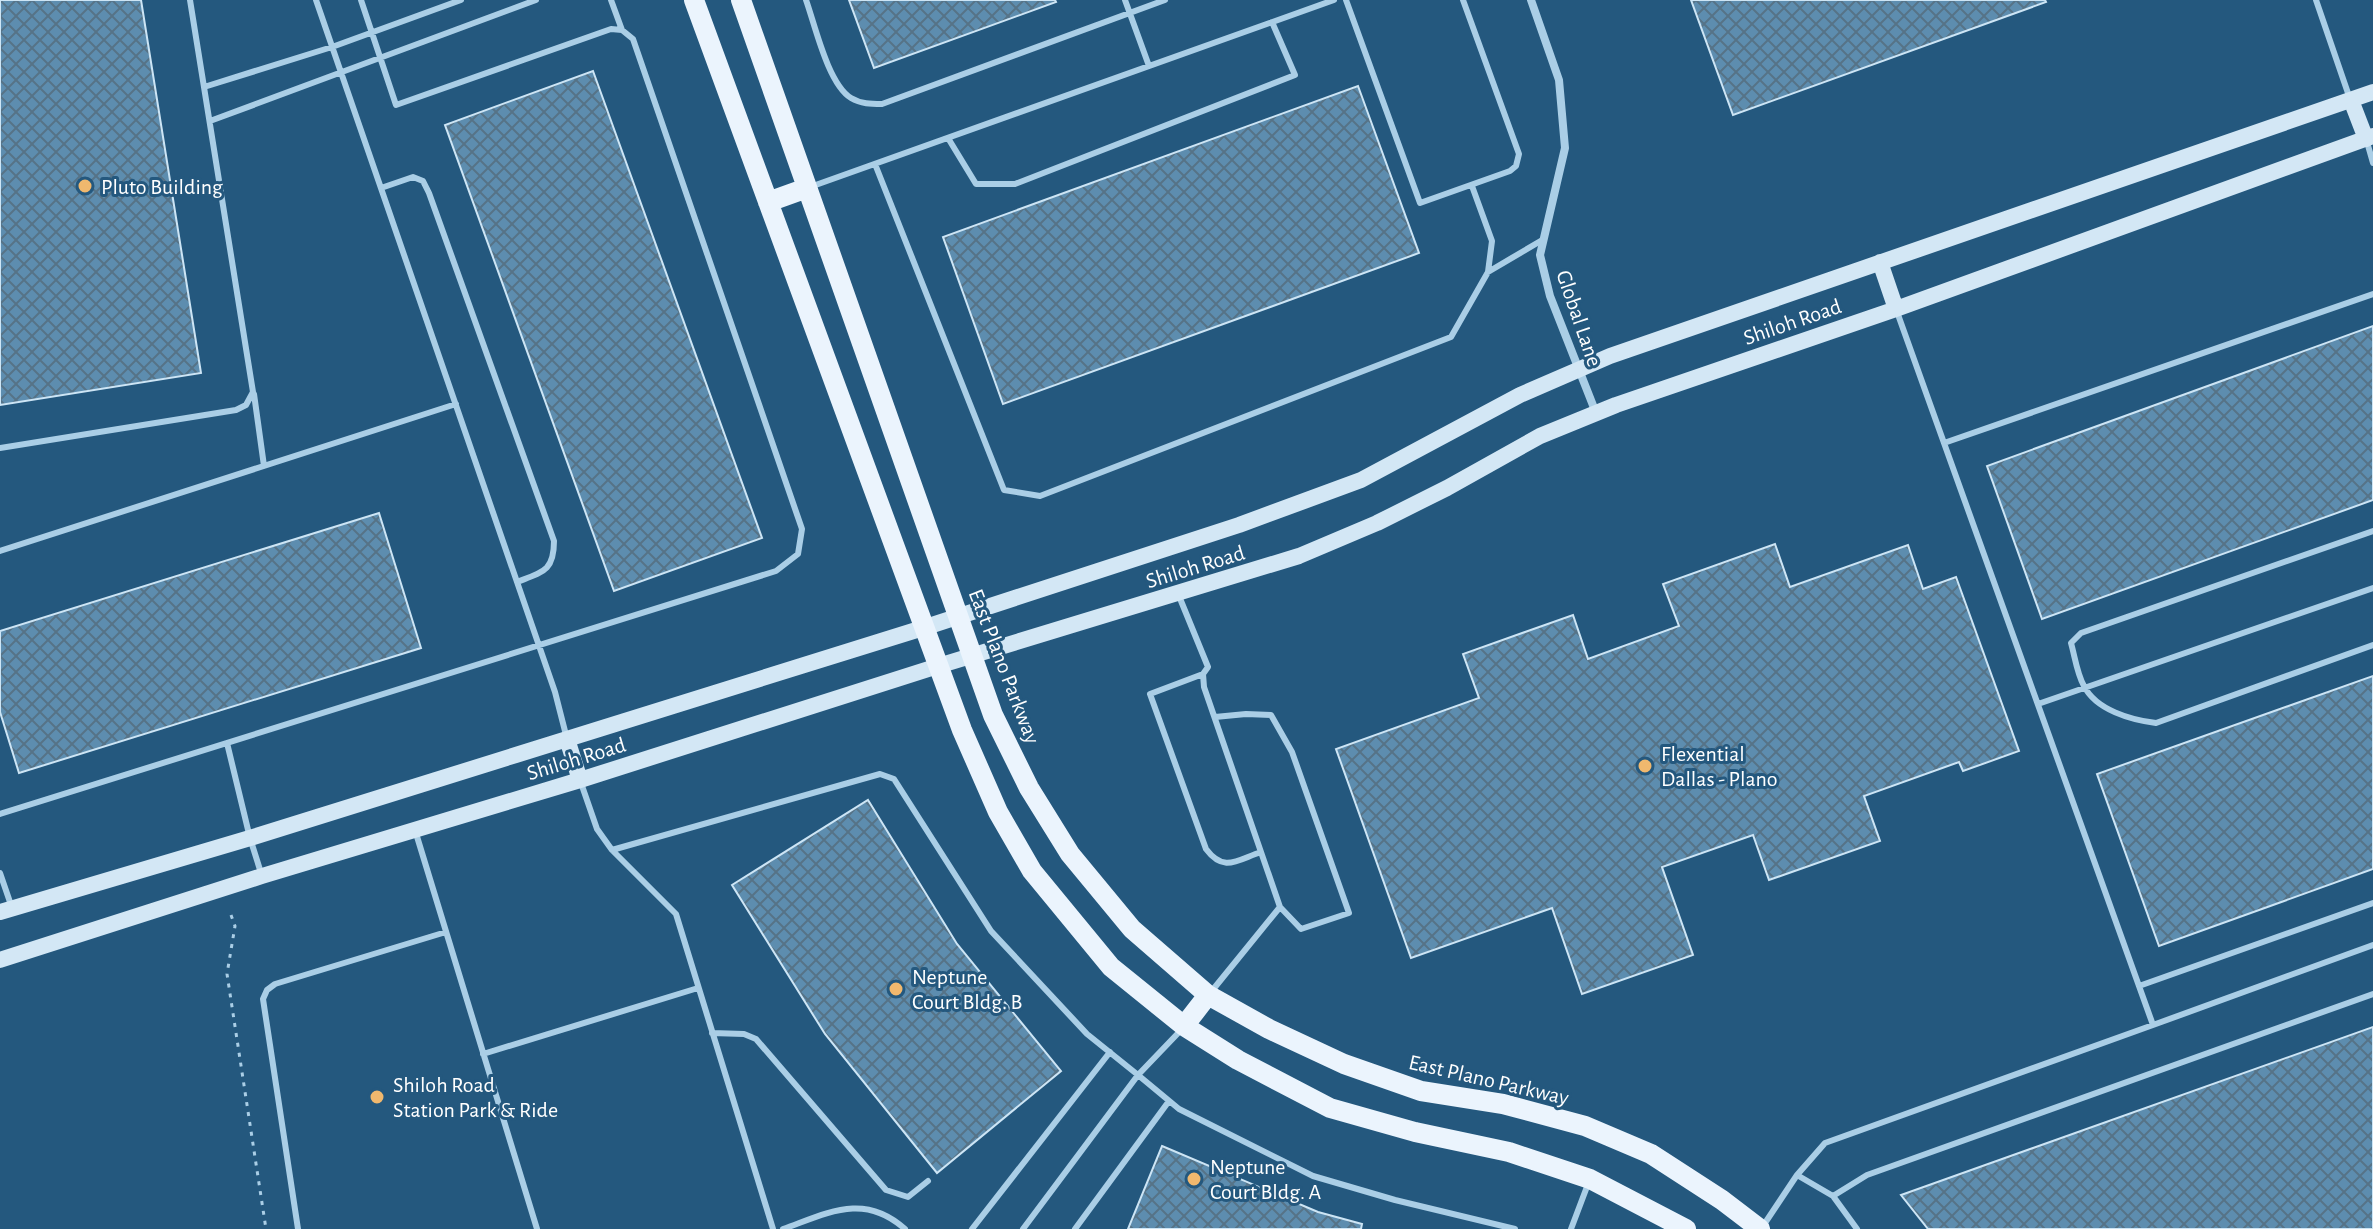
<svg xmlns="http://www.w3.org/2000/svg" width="2373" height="1229" font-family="'Alegreya Sans',sans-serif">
<defs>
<pattern id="building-cross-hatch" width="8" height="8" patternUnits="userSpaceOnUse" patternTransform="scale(2)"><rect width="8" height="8" fill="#5d8daf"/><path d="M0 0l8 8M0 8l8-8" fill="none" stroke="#567387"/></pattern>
</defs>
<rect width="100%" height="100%" fill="#24587e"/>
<path fill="url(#building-cross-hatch)" stroke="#cde5f5" stroke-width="2" d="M0,0H141L201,373L0,405Z
M849,0H1055L1056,2L874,68Z
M1691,0H2045L2046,2L1733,115Z
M593,71L762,538L614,591L445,125Z
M1358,86L1419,253L1003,404L943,237Z
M2373,326V500L2042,619L1987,466Z
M379,513L421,648L19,773L0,712V631Z
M1775,544L1790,587L1908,545L1923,589L1956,577L2019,751L1963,771L1959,762L1864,796L1880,841L1769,880L1753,835L1662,867L1693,955L1582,994L1552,908L1411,958L1336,749L1479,698L1463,654L1573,615L1588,659L1679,626L1663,584Z
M2373,676V869L2159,946L2097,774Z
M868,800L957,944L1061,1071L937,1173L825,1034L732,885Z
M2373,1027V1229H1928L1901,1195Z
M1162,1146L1318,1212L1362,1224L1361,1229H1128Z"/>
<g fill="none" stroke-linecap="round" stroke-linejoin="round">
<path stroke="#aacee6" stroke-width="3" stroke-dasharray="4 6" stroke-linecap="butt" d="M231,915L235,926L227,974L266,1229"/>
<path stroke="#aacee6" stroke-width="6" d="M316,0L555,692L567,739
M611,0L622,30
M806,0C815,25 828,84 851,98C861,104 871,104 882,104L1165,0
M1125,0L1149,66
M1346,0L1420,203L1510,171L1516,166L1519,154L1463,0
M2316,0L2350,99
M204,87L332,47L461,0
M210,121L536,0
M948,138L976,184H1015L1295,75L1272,22
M2367,142L2373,163
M875,164L1004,490L1040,496L1451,337L1488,272L1544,239
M1472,186L1492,241L1488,272
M810,187L1334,0
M381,188L413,177L423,181L429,193L554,541C554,571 543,572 517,582
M1896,309L1944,443L2373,294
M254,394L264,466
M1944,443L2153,1025L2373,945
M0,448L236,410L246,405L253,392L190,0
M2373,531L2081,633L2071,643C2075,657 2077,674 2084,686C2096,710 2131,720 2156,723L2373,645
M0,551L456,404
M1179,596L1208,667L1203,674L1204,687L1280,907L1211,992
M1203,674L1150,694L1206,849C1224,873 1237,860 1261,852
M2038,704L2373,588
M1215,717L1246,714L1271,715L1292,752L1349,913L1301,929L1280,907
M227,743L250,838L261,873
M580,780L597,829L612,850L880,774L894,779L991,931L1087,1034L1138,1075L1023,1229
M0,814L776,571L798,554L802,529L633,39L622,30L611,29L396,105L361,0
M415,830L537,1229
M612,850L676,914L773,1229
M0,873L11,905
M2139,986L2373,903
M1183,1028L1138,1075L1179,1109L1313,1176L1395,1200L1515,1229
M712,1033L744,1034L756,1039L886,1190L908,1197L928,1181
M483,1054L698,988
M1797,1175L1833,1196
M1763,1226L1797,1175L1825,1143L2153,1025
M298,1229L263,999L267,990L275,984L446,932
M783,1229C828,1213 864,1192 905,1229
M972,1229L1110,1052
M1075,1229L1169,1101
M1571,1229L1588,1184
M1857,1229L1833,1196L1867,1175L2373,994"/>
<path stroke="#aacee6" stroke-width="8" d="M1531,0L1559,80L1565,148L1540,255L1550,296L1596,413"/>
<path stroke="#d3e7f5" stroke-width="16" d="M2351,100L2366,139
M1880,262L1896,309
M567,739L580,780
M0,912L250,838L923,628L1239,525L1361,480L1520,395L1610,356L2373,92
M0,960L262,876L580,780L938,666L1299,556L1377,523L1447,488L1540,436L1616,405L1896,309L2373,136"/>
<path stroke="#ebf4fd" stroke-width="20" d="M694,0L962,730L998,812L1032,871L1111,967L1184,1026L1238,1060L1330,1108L1415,1132L1509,1152L1590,1179L1686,1229
M741,0L993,715L1029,788L1070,854L1132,929L1208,995L1269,1029L1344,1064L1421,1091L1503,1104L1585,1126L1651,1154L1722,1200L1760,1229
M768,202L807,188
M1184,1026L1208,995"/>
</g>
<g fill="#f0b86e" stroke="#24587e" stroke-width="3">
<circle cx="85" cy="186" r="8"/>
<circle cx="1645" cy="766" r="8"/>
<circle cx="896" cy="989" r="8"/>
<circle cx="377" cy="1097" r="8"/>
<circle cx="1194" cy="1179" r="8"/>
</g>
<g text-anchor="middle" stroke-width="6" stroke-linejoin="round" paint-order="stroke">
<g font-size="22" fill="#fff" stroke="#24587e" text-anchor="start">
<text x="101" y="194">Pluto Building</text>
<text x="1661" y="761">Flexential<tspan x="1661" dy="25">Dallas - Plano</tspan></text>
<text x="912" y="984">Neptune<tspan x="912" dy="25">Court Bldg. B</tspan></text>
<text x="393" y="1092">Shiloh Road<tspan x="393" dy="25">Station Park &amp; Ride</tspan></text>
<text x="1210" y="1174">Neptune<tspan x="1210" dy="25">Court Bldg. A</tspan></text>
</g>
<g font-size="22" fill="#fff" stroke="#24587e">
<text transform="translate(1580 318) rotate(71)" y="8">Global Lane</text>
<text transform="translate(1792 321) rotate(-19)" y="8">Shiloh Road</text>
<text transform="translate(1195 566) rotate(-17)" y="8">Shiloh Road</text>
<text transform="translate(1005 666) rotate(69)" y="8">East Plano Parkway</text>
<text transform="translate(576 758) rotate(-17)" y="8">Shiloh Road</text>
<text transform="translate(1489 1079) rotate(13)" y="8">East Plano Parkway</text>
</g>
</g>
</svg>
